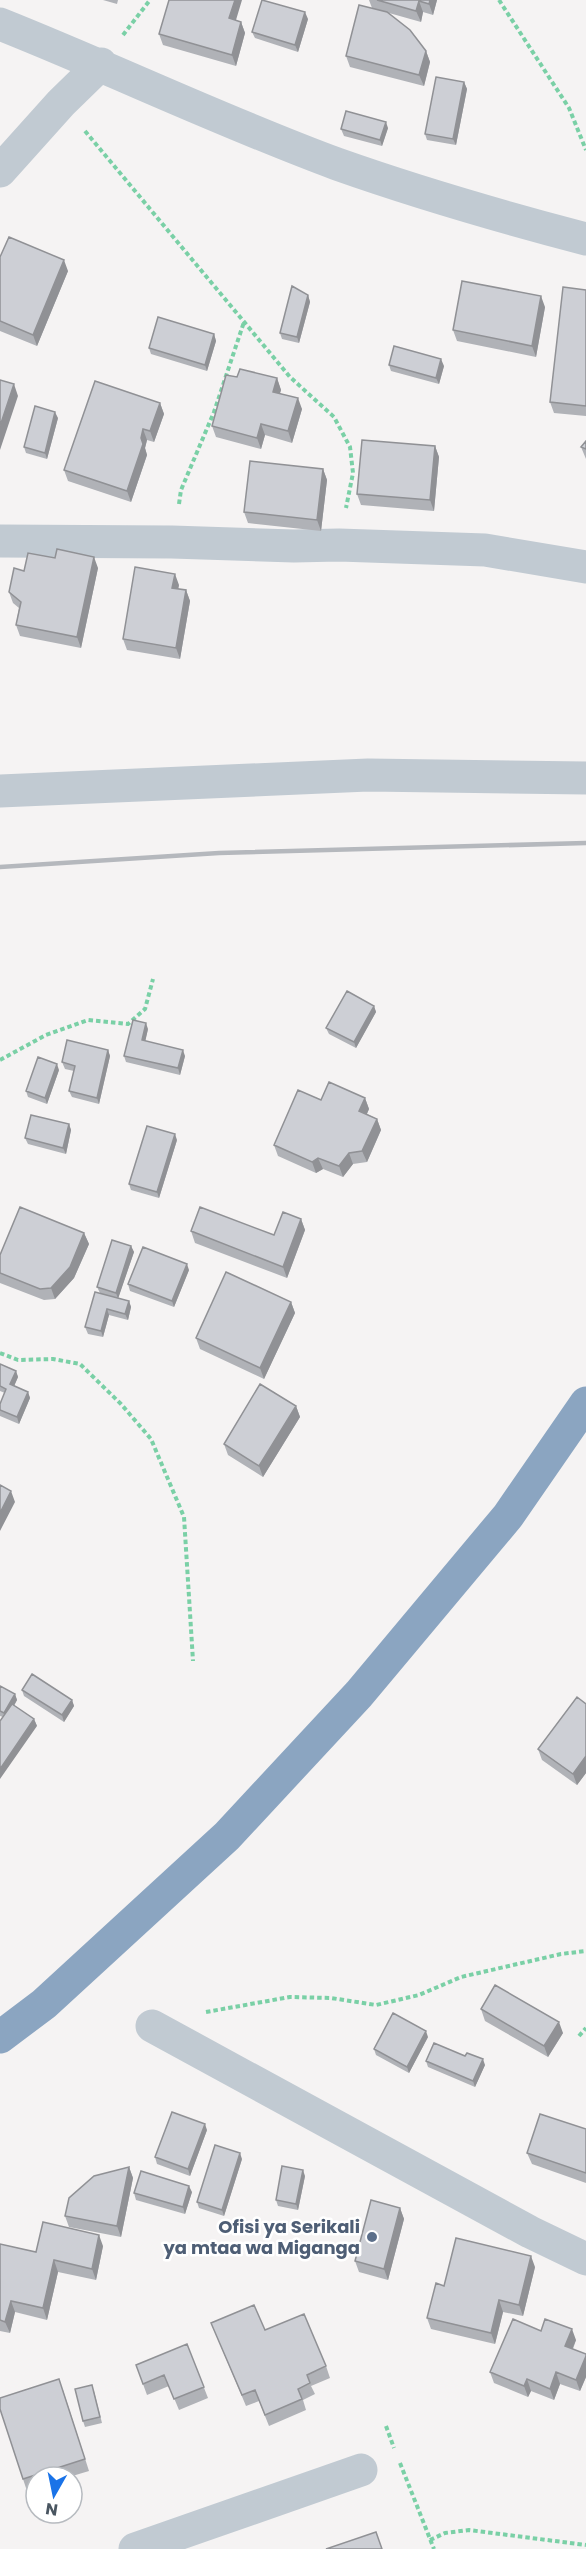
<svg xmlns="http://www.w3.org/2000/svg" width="586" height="2549" font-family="Poppins,sans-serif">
<rect width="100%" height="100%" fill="#f5f3f3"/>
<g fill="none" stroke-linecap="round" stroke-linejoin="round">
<path stroke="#7ad0a6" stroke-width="4" stroke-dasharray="4.5 3" stroke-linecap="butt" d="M499,0L569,108L586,150
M123,35L150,0
M85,131L290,377L334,417L350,447L353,473L346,508
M179,504L181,490L214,412L244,322
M0,1060L46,1035L88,1020L128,1024L145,1009L153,979
M0,1353L18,1360L53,1359L80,1364L121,1404L151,1439L184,1517L193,1661
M206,2012L290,1997L331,1998L376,2005L419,1995L461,1977L561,1954L586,1951
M579,2036L586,2028
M386,2426L394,2448
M400,2463L434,2549
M430,2540L445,2533L469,2530L586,2545"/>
<path stroke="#c1cad2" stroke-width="33" d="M0,24C113,69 223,122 337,164C419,193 502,217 586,239
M0,171L61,103L101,64
M0,541L172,542L294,546L339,545L485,550L586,567
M0,791L368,775L586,778
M152,2026L530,2232L586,2259
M135,2549L361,2470"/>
<path stroke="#8ba5c1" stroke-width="33" d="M0,2037L44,2004L227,1836L359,1694L508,1516L586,1403"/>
<path stroke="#b5b8bd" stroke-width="4.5" d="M0,867L219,853L586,843"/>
</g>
<path fill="#b0b2b7" d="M103,0H118L117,4Z
M369,0H437L433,15L423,12L421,22L389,13L426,51L430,62L424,86L350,67L346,56L372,8Z
M308,19L298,52L255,38L252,32Z
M241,22L245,33L236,66L163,45L159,34Z
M464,82L467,89L456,145L427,140L425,134Z
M388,128L382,146L344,136L341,129Z
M0,257L68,271L37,346L0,331Z
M586,290V416L554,413L550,402Z
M308,295L310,302L299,343L282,339L280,333Z
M545,307L536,357L457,341L453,330Z
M214,334L216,341L207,371L151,354L149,348Z
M389,365L444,366L439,384L391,371Z
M237,377L277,378L281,390L280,393L302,409L292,443L265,435L261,449L216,437L212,426Z
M160,403L164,414L154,442L147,440L145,448L147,455L131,502L68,481L64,470Z
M58,418L47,459L26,453L24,447Z
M586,441V459L581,447Z
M435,446L439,457L434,511L361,505L357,494Z
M323,469L327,480L321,531L248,523L244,512Z
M55,558L98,568L81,648L20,636L16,625L19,608L13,603L9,592L24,571Z
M179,585L178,589L186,590L190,601L180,659L127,650L123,639Z
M374,1006L376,1012L356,1048L329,1034L326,1028Z
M148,1029L145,1041L185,1056L180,1075L126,1062L124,1056Z
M108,1050L110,1056L99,1104L72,1097L69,1091L74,1071L65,1069L62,1062Z
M59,1070L47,1104L28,1097L26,1091Z
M365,1098L369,1109L367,1114L377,1119L381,1130L367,1162L353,1164L343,1177L323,1169L316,1173L278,1156L274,1145L321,1100Z
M69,1124L71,1130L66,1154L28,1144L25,1138Z
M177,1140L159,1198L131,1190L129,1184Z
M301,1219L305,1230L287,1278L195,1243L191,1231L274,1235Z
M84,1233L89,1244L74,1278L55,1299L44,1300L0,1283V1255Z
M131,1246L134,1252L118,1298L129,1301L131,1307L128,1320L109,1315L103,1337L88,1334L85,1327L100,1293L97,1287Z
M189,1270L174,1307L130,1291L128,1284Z
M291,1302L295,1313L264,1379L200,1349L196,1338Z
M0,1364L16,1371L18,1377L14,1386L28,1392L30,1398L19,1424L0,1416V1404L5,1393L0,1391Z
M296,1406L300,1417L263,1477L228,1455L224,1444Z
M0,1686L15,1694L17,1700L14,1706L34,1719L37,1726L3,1717L0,1716Z
M22,1690L72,1700L74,1706L64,1722L24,1696Z
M586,1704V1773L577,1785L542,1760L538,1749Z
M481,2009L563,2033L548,2057L485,2021Z
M428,2037L409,2073L376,2055L374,2049Z
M465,2056L485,2065L475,2087L428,2067L426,2061Z
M586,2129V2183L532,2164L527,2153Z
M207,2130L190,2176L157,2164L155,2157Z
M242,2159L224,2216L199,2208L197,2202Z
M129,2167L133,2178L121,2237L69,2227L65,2216Z
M305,2176L298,2210L278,2206L276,2200Z
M192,2192L185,2214L136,2200L134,2193Z
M400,2208L404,2219L388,2280L359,2272L355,2261Z
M0,2244L36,2252L103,2246L96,2280L58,2272L47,2320L15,2312L10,2333L0,2331Z
M535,2267L523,2316L503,2312L495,2344L431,2329L427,2318L444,2286Z
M211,2323L265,2330L326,2366L330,2378L311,2386L315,2394L303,2400L306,2410L269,2426L259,2401L246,2406Z
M541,2331L576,2340L573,2349L586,2354V2377L580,2391L560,2384L554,2400L531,2391L528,2397L494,2383L490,2372Z
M187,2344L208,2398L179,2410L169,2386L147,2395L136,2365Z
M63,2390L89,2471L69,2477H36V2488L27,2491L23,2479Z
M94,2391L102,2423L85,2427L83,2421Z"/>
<path fill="#909195" d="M235,0H242L233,30L229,18Z
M430,0H437L433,15L429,4Z
M419,1L423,12L421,22L416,11Z
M305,12L308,19L298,52L295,45Z
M241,22L245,33L236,66L232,55Z
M426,51L430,62L424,86L419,75Z
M464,82L467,89L456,145L453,139Z
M386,122L388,128L382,146L380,140Z
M64,260L68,271L37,346L33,335Z
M308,295L310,302L299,343L297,337Z
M541,296L545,307L536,357L532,346Z
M214,334L216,341L207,371L205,365Z
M441,359L444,366L439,384L436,378Z
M277,378L281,390L277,403L273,392Z
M14,384L18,396L0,450V426Z
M298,398L302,409L292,443L288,431Z
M160,403L164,414L154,442L150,431Z
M55,412L58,418L47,459L45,453Z
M261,424L265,435L261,449L257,438Z
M143,429L147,440L145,448L147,455L131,502L127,491Z
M435,446L439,457L434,511L430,500Z
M323,469L327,480L321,531L317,520Z
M94,557L98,568L81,648L77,637Z
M175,574L179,585L176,599L172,588Z
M186,590L190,601L180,659L176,648Z
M374,1006L376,1012L356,1048L354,1042Z
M146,1023L148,1029L144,1047L142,1040Z
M108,1050L110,1056L99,1104L97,1098Z
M183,1050L185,1056L180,1075L178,1068Z
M57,1064L59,1070L47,1104L45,1098Z
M365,1098L369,1109L363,1122L359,1111Z
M377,1119L381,1130L367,1162L362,1151Z
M69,1124L71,1130L66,1154L63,1148Z
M175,1134L177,1140L159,1198L157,1192Z
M349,1153L353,1164L343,1177L339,1166Z
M318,1158L323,1169L316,1173L312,1162Z
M301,1219L305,1230L287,1278L283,1267Z
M84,1233L89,1244L74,1278L55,1299L51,1288Z
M131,1246L134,1252L118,1299L116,1293Z
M187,1264L189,1270L174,1307L172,1301Z
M129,1301L131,1307L128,1320L125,1314Z
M291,1302L295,1313L264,1379L260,1368Z
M107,1309L109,1315L103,1337L101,1331Z
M16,1371L18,1377L12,1391L10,1384Z
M28,1392L30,1398L19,1424L17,1417Z
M296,1406L300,1417L263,1477L259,1466Z
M11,1491L15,1502L0,1531V1513Z
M15,1694L17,1700L6,1719L4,1713Z
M72,1700L74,1706L64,1722L62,1715Z
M34,1719L37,1726L0,1779V1769Z
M586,1756V1773L577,1785L573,1774Z
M559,2022L563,2033L548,2057L544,2046Z
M426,2031L428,2037L409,2073L407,2067Z
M483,2059L485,2065L475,2087L473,2081Z
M205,2124L207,2130L190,2176L188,2169Z
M240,2153L242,2159L224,2216L222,2210Z
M129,2167L133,2178L121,2237L117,2226Z
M303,2170L305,2176L298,2210L296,2204Z
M189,2186L192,2192L185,2214L183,2207Z
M400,2208L404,2219L388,2280L384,2269Z
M99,2235L103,2246L96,2280L92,2269Z
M531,2256L535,2267L523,2316L519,2305Z
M54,2260L58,2272L47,2320L43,2308Z
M499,2300L503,2312L495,2344L491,2333Z
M11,2301L15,2312L10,2333L5,2322Z
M572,2329L576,2340L569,2357L565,2346Z
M586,2356V2377L580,2391L576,2380Z
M556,2372L560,2384L554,2400L550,2389Z
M527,2379L531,2391L528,2397L524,2386Z"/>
<path fill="#cdcfd5" stroke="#909195" stroke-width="1.5" d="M169,0H235L229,18L241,22L232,55L159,34Z
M262,0L305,12L295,45L252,32Z
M377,0H430L429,4L419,1L416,11Z
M359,5L387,12L410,30L426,51L419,75L346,56Z
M436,77L464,82L453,139L425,134Z
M346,111L386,122L380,140L341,129Z
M9,237L64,260L33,335L0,321V257Z
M462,281L541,296L532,346L453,330Z
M292,286L308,295L297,337L280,333Z
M563,287L586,290V406L550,402Z
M158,317L214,334L205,365L149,348Z
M394,346L441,359L436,378L389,365Z
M240,369L277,378L273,392L298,398L288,431L261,424L257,438L212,426L226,375L237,377Z
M0,380L14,384L0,426Z
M95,381L160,403L150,431L143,429L141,438L143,444L127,491L64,470Z
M35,406L55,412L45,453L24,447Z
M362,440L435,446L430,500L357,494Z
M586,441V449L581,447Z
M250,461L323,469L317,520L244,512Z
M57,549L94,557L77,637L16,625L21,602L9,592L14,568L24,571L28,553L55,558Z
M135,567L175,574L172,588L186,590L176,648L123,639Z
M347,991L374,1006L354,1042L326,1028Z
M133,1020L146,1023L142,1040L183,1050L178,1068L124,1056Z
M67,1040L108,1050L97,1098L69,1091L75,1066L62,1062Z
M38,1057L57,1064L45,1098L26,1091Z
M329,1082L365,1098L359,1111L377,1119L362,1151L349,1153L339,1166L318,1158L312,1162L274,1145L298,1090L321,1100Z
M31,1115L69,1124L63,1148L25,1138Z
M147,1126L175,1134L157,1192L129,1184Z
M20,1207L84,1233L70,1267L51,1288L40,1289L0,1273V1255Z
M200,1207L274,1235L283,1212L301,1219L283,1267L191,1231Z
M112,1240L131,1246L116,1293L97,1287Z
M143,1247L187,1264L172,1301L128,1284Z
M226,1272L291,1302L260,1368L196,1338Z
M95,1292L129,1301L125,1314L107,1309L101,1331L85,1327Z
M0,1364L16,1371L10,1384L28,1392L17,1417L0,1410V1404L6,1389L0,1386Z
M260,1384L296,1406L259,1466L224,1444Z
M0,1485L11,1491L0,1513Z
M32,1674L72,1700L62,1715L22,1690Z
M0,1686L15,1694L4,1713L0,1711Z
M577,1697L586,1704V1756L573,1774L538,1749Z
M12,1704L34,1719L0,1769V1721Z
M495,1985L559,2022L544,2046L481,2009Z
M393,2013L426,2031L407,2067L374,2049Z
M434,2043L465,2056L467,2053L483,2059L473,2081L426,2061Z
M172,2112L205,2124L188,2169L155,2157Z
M540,2114L586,2129V2173L527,2153Z
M215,2145L240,2153L222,2210L197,2202Z
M282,2166L303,2170L296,2204L276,2200Z
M129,2167L117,2226L65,2216L69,2198L94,2176Z
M141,2171L189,2186L183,2207L134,2193Z
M371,2200L400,2208L384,2269L355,2261Z
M43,2222L99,2235L92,2269L54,2260L43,2308L11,2301L5,2322L0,2320V2244L36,2252Z
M456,2238L531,2256L519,2305L499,2300L491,2333L427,2318L436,2283L444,2286Z
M254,2305L265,2330L304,2314L326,2366L307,2375L310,2383L298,2389L302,2399L265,2415L255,2390L242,2395L211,2323Z
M513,2319L541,2331L545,2319L572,2329L565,2346L586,2354V2356L576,2380L556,2372L550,2389L527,2379L524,2386L490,2372Z
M187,2344L204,2387L174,2399L164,2375L143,2384L136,2365Z
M59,2379L85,2459L23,2479L0,2409V2398Z
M92,2385L100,2417L83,2421L75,2389Z
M376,2532L382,2549H326Z"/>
<circle fill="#5c6f8a" stroke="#fff" stroke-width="2" cx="372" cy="2237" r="6"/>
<g text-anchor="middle" stroke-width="5" stroke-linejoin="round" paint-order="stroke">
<g font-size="18" font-weight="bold" fill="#4e5e75" stroke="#fff" text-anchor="end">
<text x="360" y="2233">Ofisi ya Serikali<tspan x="360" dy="21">ya mtaa wa Miganga</tspan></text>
</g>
</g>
<g transform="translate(54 2495) rotate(189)"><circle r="28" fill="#ffffff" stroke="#b7bbc0" stroke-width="1.5"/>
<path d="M0-4.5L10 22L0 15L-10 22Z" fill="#1a73e8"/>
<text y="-9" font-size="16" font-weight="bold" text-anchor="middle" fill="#4a5661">N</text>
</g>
</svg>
